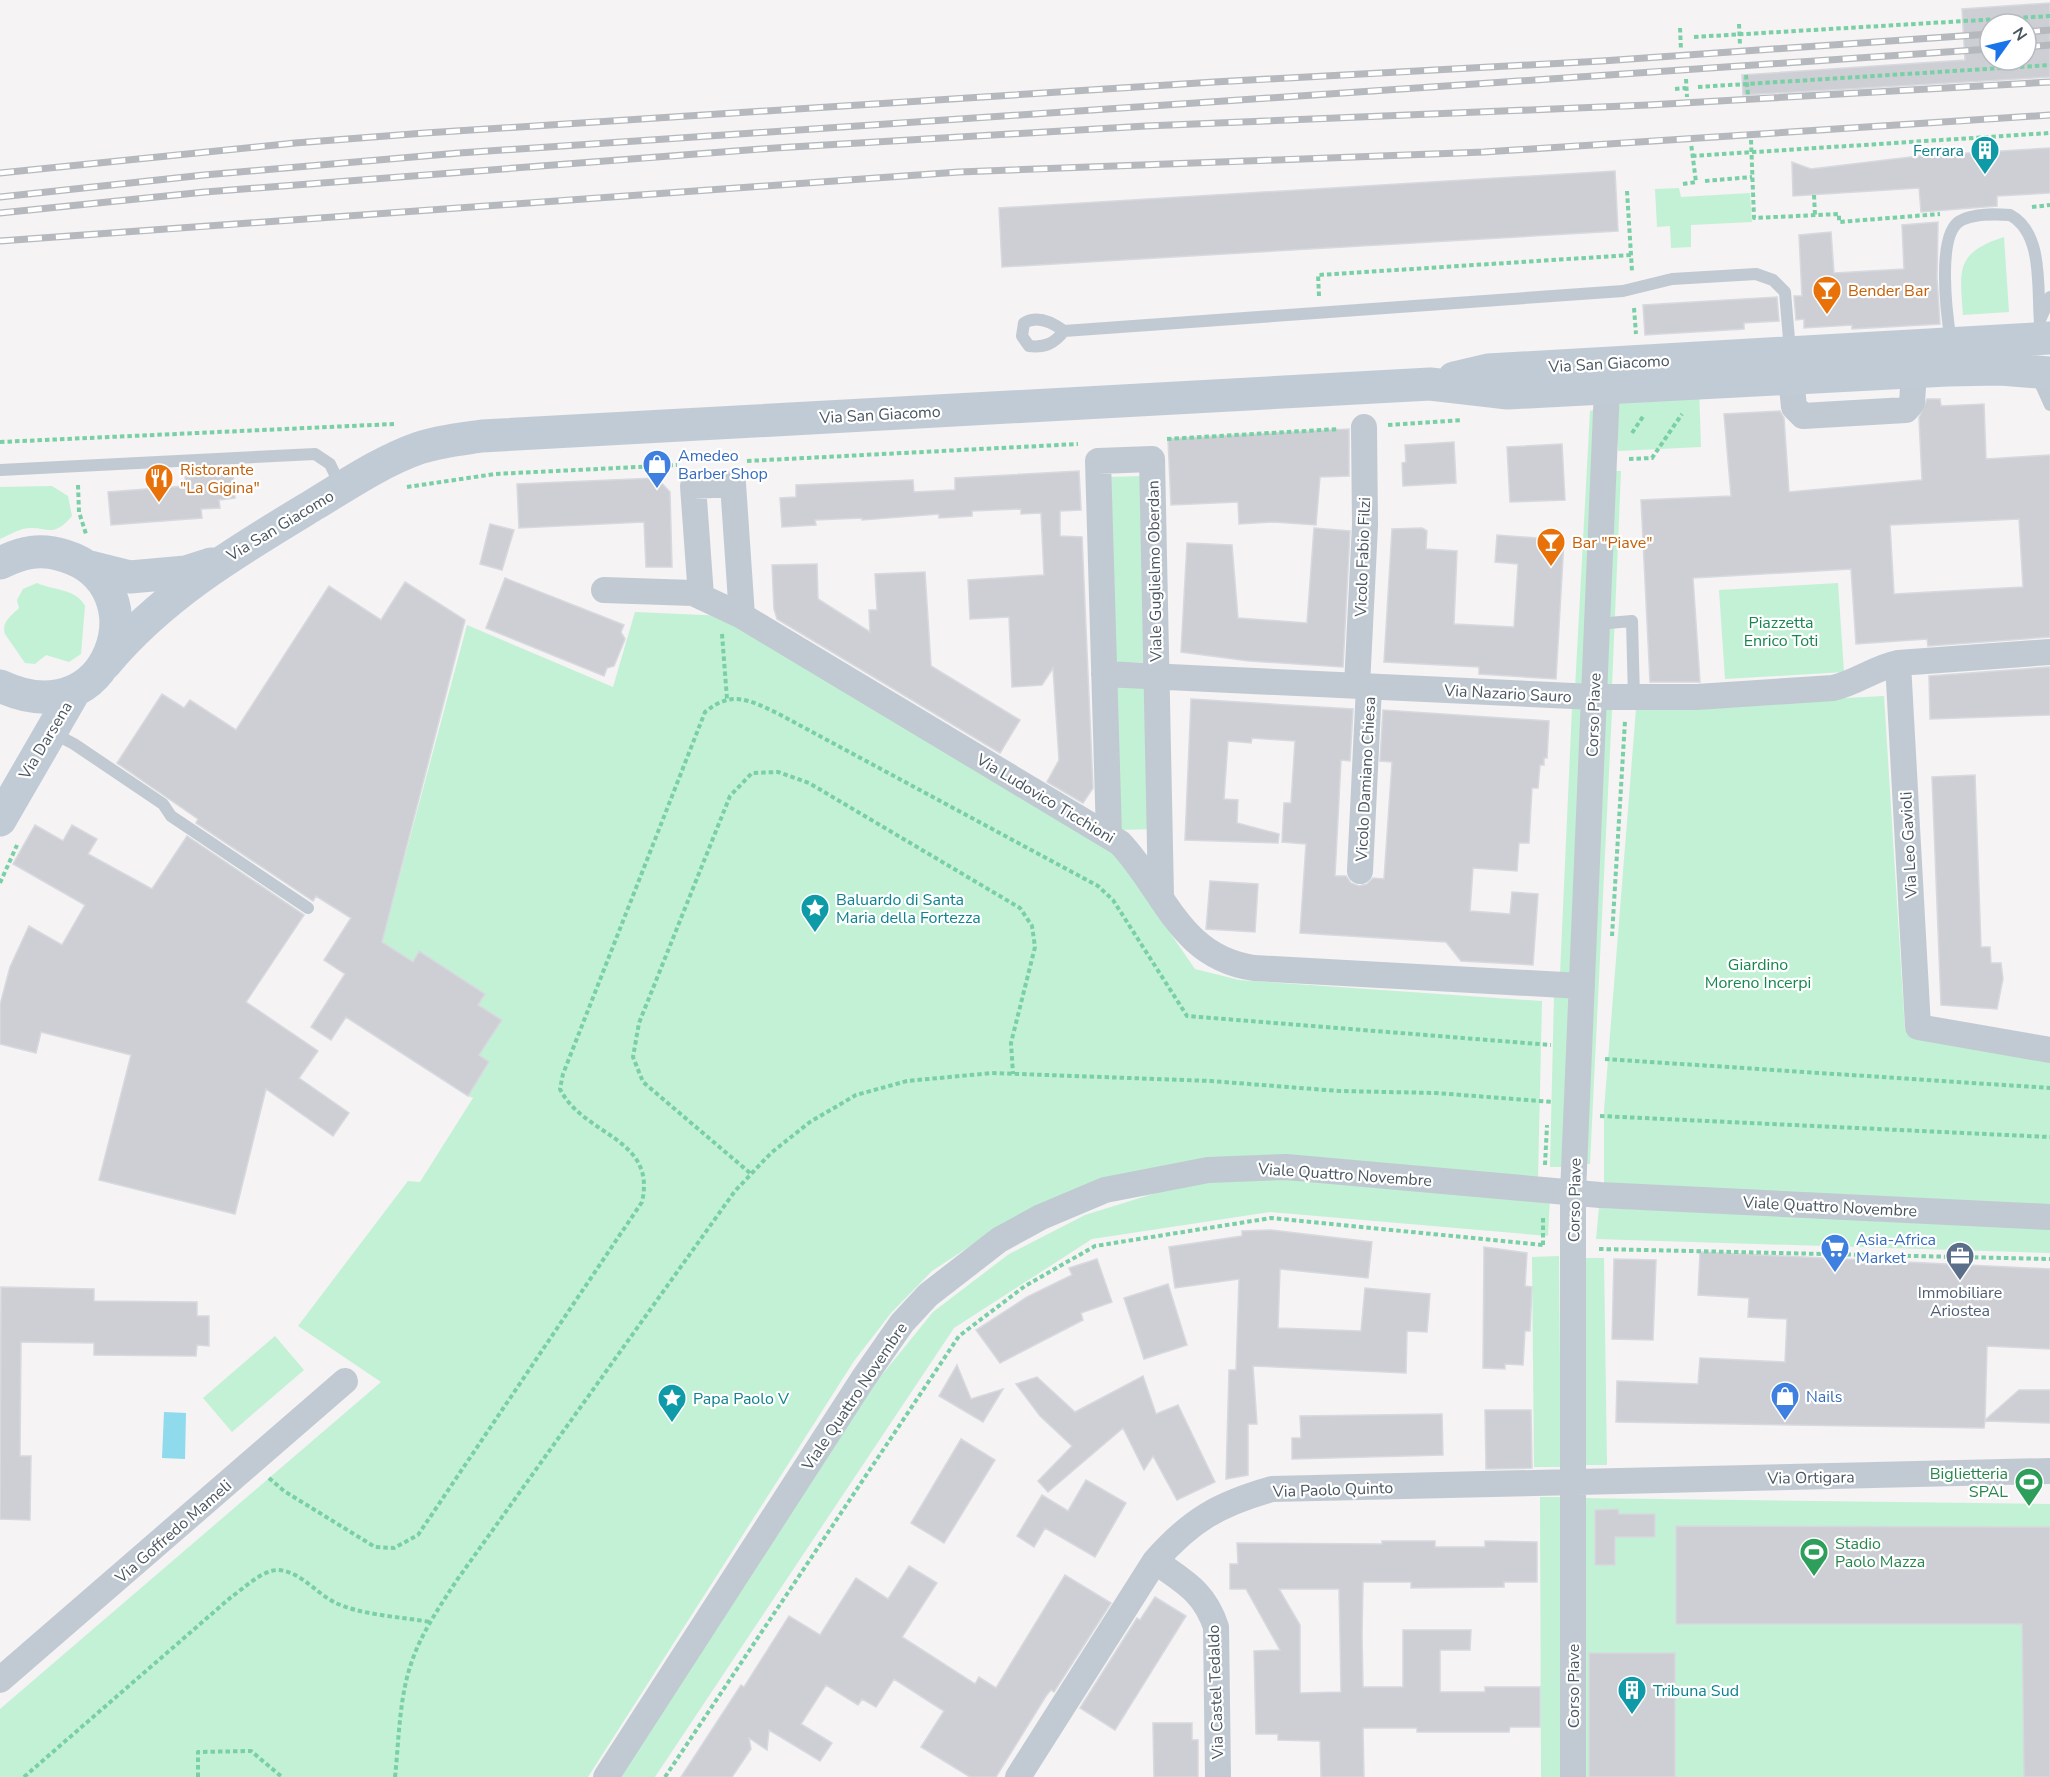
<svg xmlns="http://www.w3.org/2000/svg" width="2050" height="1777" font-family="'Nunito Sans',sans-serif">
<rect width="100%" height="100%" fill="#f5f3f3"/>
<path fill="#c3f1d5" d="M1679,188L1681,197L1750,193L1752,222L1691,225V247L1671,248L1670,226L1657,227L1655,189Z
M2004,237L2009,312L1963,315C1960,271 1954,253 2004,237Z
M1699,386L1701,447L1618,451L1615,391Z
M1600,408L1586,690L1575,689L1590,411Z
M1610,471H1621L1612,686L1601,685Z
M1145,476L1150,662L1110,663L1106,477Z
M52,486L68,496L72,516C51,541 46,524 23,529C15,531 7,536 0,539V487Z
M37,583C52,590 77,589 85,606L81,654L69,662L46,655L35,664L25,663L5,634C1,622 11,616 19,608L17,600L23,589Z
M1838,583L1844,672L1725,679L1719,590Z
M635,612L726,616L1110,846L1195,969L1239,980L1542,1001L1538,1178L1214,1158L987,1235L932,1271L891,1313L854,1361L588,1777H0V1709L381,1382L298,1326L408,1181L420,1182L473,1098L468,1096L489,1063L479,1055L502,1020L478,1005L485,994L420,952L413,962L382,942L467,625L613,687Z
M1150,686L1155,829L1118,830L1113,687Z
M1884,696L1905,1030L2050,1055V1209L1604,1185V1110L1636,709Z
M1572,708H1584L1572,975L1560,974Z
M1601,709L1612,710L1590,1164H1579Z
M1554,994L1573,996L1568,1167H1550Z
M1286,1176L1550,1197L1548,1236L1270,1212L1092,1239L954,1328L655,1777H617L873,1386L933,1312L1009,1254L1085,1215L1188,1183Z
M1599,1208L2050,1224V1253L1596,1239Z
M1559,1256L1561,1467H1534L1532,1257Z
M1577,1258H1604L1607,1465H1580Z
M275,1336L304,1370L232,1432L203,1398Z
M1540,1497H1563L1564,1777H1541Z
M1578,1498L2050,1504V1777H1581Z"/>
<path fill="#90daee" d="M164,1412L186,1413L185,1459L162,1458Z"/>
<path fill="#cdcfd5" stroke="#d7d9de" stroke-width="1.5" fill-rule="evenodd" d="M2050,3V77L1743,95L1742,75L1965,60L1962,9ZM1990,24H2026V60H1990Z
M2050,148V193L1997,196V206L1921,212L1919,188L1793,196L1792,162L1811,169L1919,156Z
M1615,171L1618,231L1002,267L999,208Z
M1938,222L1937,278L1940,324L1852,329V325L1804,328V319L1796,320L1794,296H1802L1799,235L1831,232L1834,273L1904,269L1902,225Z
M1777,297L1779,321L1744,323V329L1645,335L1643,305Z
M1927,399H1940L1941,406L1984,404L1986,459L2050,455V637L1928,646L1927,639L1856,644L1851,569L1693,578L1700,682H1650L1641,500L1731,496L1724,414L1780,411L1784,418L1789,492L1922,480L1919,418ZM2019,519L2023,587L1894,594L1890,525Z
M1349,429V476L1320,477L1316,525L1274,522L1239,524L1238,502L1171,505L1168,439Z
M1454,442L1456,483L1403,486L1402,463L1406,462L1405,445Z
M1562,444L1565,500L1510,502L1507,447Z
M1079,471L1081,510L1060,511V536L1082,537L1093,788L1083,803L1047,782L1059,760L1053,668L1042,685L1012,687L1009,617L970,619L968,580L1044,575L1041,513L1021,514V509L972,511V516L939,518V514L862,520V518L815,520L816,525L782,527L780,498L796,497V485L913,480L914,492L955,490V478Z
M233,473L235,498L219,500L220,508L201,509L202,518L111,525L108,492L186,486L185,477Z
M657,478L670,492L672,567H646L644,522L519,528L517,484Z
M490,524L514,530L502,570L480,564Z
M1314,528L1350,531L1343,667L1249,661L1181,652L1187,543L1232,545L1238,618L1307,623Z
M1422,528L1427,531L1426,549L1457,551L1454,624L1514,627L1518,564L1495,562L1497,535L1564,540L1556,679L1479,674V667L1384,662L1392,529Z
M817,564L818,599L870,632L869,610H877L875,574L925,572L931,666L1020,720L1000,753L777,619L774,609L772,565Z
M505,578L624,625L621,632L625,639L614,666L607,668L604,676L486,628Z
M405,582L465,620L382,942L413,962L419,951L485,994L478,1005L502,1020L479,1055L489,1062L468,1096L346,1017L331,1040L311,1027L345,974L324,960L351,918L316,896L313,901L196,823L198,819L117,763L162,694L184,708L190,700L236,730L329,586L381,620Z
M2050,667V715L1930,719L1929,676Z
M1191,699L1353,709L1350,761L1341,760L1335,876H1346L1351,883L1359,886L1367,884L1373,878L1384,879L1392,762L1380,761L1383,710L1549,721L1547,758H1544V765H1540L1538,788H1532L1529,843H1519L1517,871L1473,868L1470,911L1510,914L1512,892L1538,894L1533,965L1461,961L1446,942L1300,933L1306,844L1282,842L1284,803H1291L1295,741L1252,738L1251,743L1228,741L1224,799L1238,800L1237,823L1279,834L1278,843L1185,840Z
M1975,775L1981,947H1990L1991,963H2001L2003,979L1997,1009L1941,1005L1932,777Z
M35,825L63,841L72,825L97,839L88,854L152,889L187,836L304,915L246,1002L318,1051L299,1078L349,1113L333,1136L266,1089L235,1214L99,1180L131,1055L41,1032L36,1053L0,1044V1005L10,967L29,926L62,945L85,905L13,864Z
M1210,881L1258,884L1255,932L1206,929Z
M1271,1230L1372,1242L1368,1278L1280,1269L1278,1328L1361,1331L1365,1288L1430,1294L1427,1332L1407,1331L1406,1373L1253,1366L1257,1424H1248V1475L1226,1479L1229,1370H1236L1239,1279L1175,1288L1169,1247L1242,1236V1231Z
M1484,1247L1527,1253L1525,1286L1532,1287L1530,1331H1525L1523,1365L1505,1364V1369L1483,1368Z
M1700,1252L2050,1269V1349L1987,1346L1985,1420L2019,1390H2050V1423L1985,1421L1984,1428L1616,1422L1617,1381L1698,1384L1700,1358L1785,1362L1787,1319L1748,1317L1749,1298L1698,1295Z
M1097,1259L1112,1302L1081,1313L1083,1320L1000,1363L976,1330L1027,1297L1072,1275L1069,1268Z
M1614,1259L1656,1260L1653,1340L1612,1339Z
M1168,1284L1187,1345L1144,1359L1124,1298Z
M1,1287L94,1289V1301L197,1302V1316H209V1346L197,1345L196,1356L94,1355V1343L21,1342L20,1456H31L30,1520L0,1519Z
M957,1365L971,1399L1003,1389L983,1422L939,1396Z
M1143,1376L1156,1414L1178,1405L1215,1482L1177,1500L1153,1456L1144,1470L1123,1428L1048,1492L1038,1481L1072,1446L1040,1416L1016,1384L1037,1377L1075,1412Z
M1485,1410H1531L1532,1468L1486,1469Z
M1442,1414L1443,1455L1292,1459V1438H1301L1300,1416Z
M961,1439L995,1460L944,1543L911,1523Z
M1086,1480L1126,1503L1095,1557L1045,1528L1034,1547L1017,1536L1042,1495L1068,1511Z
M1618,1509L1619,1514H1655V1537H1615V1565H1595V1510Z
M1676,1526L2050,1527V1777H2024L2022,1624H1676Z
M1382,1541H1435V1547H1485V1541L1537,1542V1582H1504V1587L1411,1588V1582H1363L1362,1634L1363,1687H1403V1630H1471L1470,1650H1440V1692H1485V1687H1540V1727H1510L1509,1732H1417V1728H1363L1364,1777H1321L1320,1741L1278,1740V1734H1256L1254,1651L1280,1650L1246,1589H1230V1564H1238L1237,1543L1382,1544ZM1279,1589H1339L1341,1692L1300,1693V1625Z
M909,1566L937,1583L902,1637L975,1684L979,1677L996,1688L1065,1575L1111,1603L1054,1692L1051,1690L1046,1696L996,1777H970L921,1747L944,1711L894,1679L876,1707L862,1699L858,1705L826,1685L801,1724L832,1743L820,1761L769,1730L767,1750L749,1738L751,1749L732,1777H681L741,1685L744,1687L789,1616L820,1635L856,1578L888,1599Z
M1155,1597L1186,1616L1115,1730L1080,1708L1137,1618L1140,1620Z
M1589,1653H1675V1777H1589Z
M1153,1723H1192V1740H1198V1777H1154Z"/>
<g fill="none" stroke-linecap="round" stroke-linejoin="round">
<path stroke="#7ad0a6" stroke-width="4" stroke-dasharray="4.5 3" stroke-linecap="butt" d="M1739,24L1740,45
M1680,28L1681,50
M1694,37L2050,16
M1746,75L1748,95
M1686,79L1687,97
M1698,87L2050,65
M1675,89L1686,88
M1751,140L1754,218L1839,214V222L1940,214
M1692,156L2050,133
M1705,181L1752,177
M1683,184L1696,182L1691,143
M1627,191L1632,271
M1814,195L1815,215
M2032,207L2050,205
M1319,296L1318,275L1631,255
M1634,308L1636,334
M1388,425L1462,420
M1632,433L1644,415
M1167,439L1339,429
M0,442L394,424
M1629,459L1652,458L1682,414
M747,461L1078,444
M78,485L79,512L86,534
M407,487L495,474L677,465
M722,634L727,699
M0,883L17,845
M1612,936L1625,721
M1605,1059L2050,1088
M1600,1116L2050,1137
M1545,1165L1547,1125
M750,1173L643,1082L633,1057L639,1023L730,796L752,773L778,772L809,783L1020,908L1032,926L1035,947L1011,1043L1013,1074
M1543,1245V1215
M1599,1249L2050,1259
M269,1478L284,1491L375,1547L394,1548L418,1535L642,1202C657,1137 583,1136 560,1089L563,1074L705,712C732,690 749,700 777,713L1098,886L1113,900L1187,1016L1551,1045
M24,1777L230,1598C243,1589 262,1570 278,1570C300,1571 316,1593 334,1602C359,1615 402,1617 430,1622
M198,1777V1752L251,1751L282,1777
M395,1777C399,1740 399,1697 412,1661C422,1632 440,1606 457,1580L735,1191L771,1153L810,1122L856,1095L907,1081L992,1073L1211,1081L1339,1091L1436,1093L1553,1102
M665,1777L959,1336L1025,1286L1095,1246L1271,1218L1543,1245"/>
<path stroke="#c1cad2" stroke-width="12" d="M2041,318L2050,297
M1064,331C1055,343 1045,348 1029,346L1022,336L1024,323C1037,315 1052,322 1064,331L1623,291L1672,279L1756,274L1773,280L1785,292L1790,351
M1951,342C1947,317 1936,235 1960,221C1973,213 1995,214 2010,215C2044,233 2037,289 2040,323
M2037,376L2050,405
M0,470L315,454L330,464L341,487
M1597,624L1632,621L1634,698
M51,732L74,744L163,804L171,816L308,908"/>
<path stroke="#c1cad2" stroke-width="26" d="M1791,377L1794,407L1803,416L1906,410L1912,403L1914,372
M604,590L693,593L742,616L733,484L693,486L701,596
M742,616L1120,843C1166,892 1179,957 1254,968L1582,986
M1898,663L1918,1027L2050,1050
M1104,674L1594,697H1697L1833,688C1856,683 1874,668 1898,663L2050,652
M1357,686L1365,525L1364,427
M1109,835L1098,461L1152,459L1161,895
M1360,871L1369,687
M1155,1561C1184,1582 1204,1591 1216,1627L1218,1777
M0,1680L345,1381
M606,1777L863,1379L902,1323L928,1295L999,1240L1041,1217L1105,1190L1208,1170L1286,1167L1600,1195L2050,1217
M1018,1777L1155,1561C1191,1520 1219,1504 1272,1489L2050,1471
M1573,1777V1193L1607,388"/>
<path stroke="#c1cbd6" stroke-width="33" d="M1454,378L1488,370L2050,338
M0,563C23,552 40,548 65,556C160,585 112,739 0,686
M90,567L130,577L186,572L211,564
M105,664C162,595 239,550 315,504C348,484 382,461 419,448C439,441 461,439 482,436L1430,384L1508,393L1947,370L2000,369L2050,373
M0,820L74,692"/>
<g stroke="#b5b8bd" stroke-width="7">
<path id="rail" d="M2026,32L2050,30
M2026,47L2050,45
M0,173L295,143L425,133L1214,82L1602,61L1990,34
M0,197L204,175L459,153L1990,49
M0,213L205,192L775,148L1146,126L1648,105L2050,82
M0,241L959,172L1484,152L2050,115"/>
</g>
<use href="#rail" stroke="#fff" stroke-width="4.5" stroke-dasharray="14" stroke-linecap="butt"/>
</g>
<defs>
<g id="building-pin" transform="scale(1.5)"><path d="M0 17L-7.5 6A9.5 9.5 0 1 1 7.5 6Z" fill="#0f9aa8" stroke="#fff"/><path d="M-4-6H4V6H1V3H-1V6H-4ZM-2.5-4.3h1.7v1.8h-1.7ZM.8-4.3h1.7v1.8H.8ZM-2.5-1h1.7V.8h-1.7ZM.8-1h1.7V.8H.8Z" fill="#fff"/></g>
<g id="bar-pin" transform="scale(1.5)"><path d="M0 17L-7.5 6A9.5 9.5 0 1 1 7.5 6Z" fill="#e8710a" stroke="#fff"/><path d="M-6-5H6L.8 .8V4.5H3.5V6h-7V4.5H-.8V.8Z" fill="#fff"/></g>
<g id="shop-pin" transform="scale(1.5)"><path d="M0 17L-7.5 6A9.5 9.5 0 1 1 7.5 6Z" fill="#3f7fe0" stroke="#fff"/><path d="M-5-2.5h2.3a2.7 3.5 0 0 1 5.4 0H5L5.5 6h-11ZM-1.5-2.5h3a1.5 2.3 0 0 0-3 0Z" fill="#fff"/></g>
<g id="restaurant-pin" transform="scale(1.5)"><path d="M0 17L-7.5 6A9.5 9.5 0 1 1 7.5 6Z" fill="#e8710a" stroke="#fff"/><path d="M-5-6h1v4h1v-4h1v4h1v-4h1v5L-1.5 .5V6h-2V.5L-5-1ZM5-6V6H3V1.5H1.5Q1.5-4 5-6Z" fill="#fff"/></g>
<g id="sight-pin" transform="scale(1.5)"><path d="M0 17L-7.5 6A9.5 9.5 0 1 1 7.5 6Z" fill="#0f9aa8" stroke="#fff"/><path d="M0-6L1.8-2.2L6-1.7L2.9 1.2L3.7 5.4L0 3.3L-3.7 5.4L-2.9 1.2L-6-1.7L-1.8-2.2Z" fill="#fff"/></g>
<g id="supermarket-pin" transform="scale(1.5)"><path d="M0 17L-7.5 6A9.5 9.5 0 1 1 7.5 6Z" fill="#3f7fe0" stroke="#fff"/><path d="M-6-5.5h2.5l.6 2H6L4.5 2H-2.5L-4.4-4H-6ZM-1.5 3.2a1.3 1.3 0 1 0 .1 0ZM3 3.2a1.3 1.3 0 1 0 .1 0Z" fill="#fff"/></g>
<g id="office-pin" transform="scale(1.5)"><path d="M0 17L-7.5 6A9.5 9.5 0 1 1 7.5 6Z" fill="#5c6f8a" stroke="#fff"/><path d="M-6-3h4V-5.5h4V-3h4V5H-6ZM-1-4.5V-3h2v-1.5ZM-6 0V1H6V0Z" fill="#fff"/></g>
<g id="stadium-pin" transform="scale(1.5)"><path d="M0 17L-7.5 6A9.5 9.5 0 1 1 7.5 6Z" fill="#2e9e5b" stroke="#fff"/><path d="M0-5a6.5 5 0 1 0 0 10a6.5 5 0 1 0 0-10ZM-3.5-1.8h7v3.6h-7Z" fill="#fff"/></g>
</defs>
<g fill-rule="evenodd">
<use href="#building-pin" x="1985" y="150"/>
<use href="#bar-pin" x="1827" y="290"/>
<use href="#shop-pin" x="657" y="464"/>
<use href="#restaurant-pin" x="159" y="478"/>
<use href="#bar-pin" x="1551" y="542"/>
<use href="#sight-pin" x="815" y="908"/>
<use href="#supermarket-pin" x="1835" y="1248"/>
<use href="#office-pin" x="1960" y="1256"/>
<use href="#shop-pin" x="1785" y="1396"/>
<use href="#sight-pin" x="672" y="1398"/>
<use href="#stadium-pin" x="2029" y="1482"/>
<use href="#stadium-pin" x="1814" y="1552"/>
<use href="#building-pin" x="1632" y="1690"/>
</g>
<g text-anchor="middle" stroke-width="4.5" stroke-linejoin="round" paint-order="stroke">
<g font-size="16" fill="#0d838f" stroke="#fff" text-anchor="start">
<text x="1964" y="156" text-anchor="end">Ferrara</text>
<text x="836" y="905">Baluardo di Santa<tspan x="836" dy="18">Maria della Fortezza</tspan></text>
<text x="693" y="1404">Papa Paolo V</text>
<text x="1653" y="1696">Tribuna Sud</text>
</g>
<g font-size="16" fill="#c56008" stroke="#fff" text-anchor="start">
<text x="1848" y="296">Bender Bar</text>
<text x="180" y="475">Ristorante<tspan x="180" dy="18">"La Gigina"</tspan></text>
<text x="1572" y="548">Bar "Piave"</text>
</g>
<g font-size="16" fill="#4a5661" stroke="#fff">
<text transform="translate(1609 363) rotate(-3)" y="6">Via San Giacomo</text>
<text transform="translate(880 414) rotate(-3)" y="6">Via San Giacomo</text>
<text transform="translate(280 525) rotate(-31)" y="6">Via San Giacomo</text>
<text transform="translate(1362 557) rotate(-88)" y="6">Vicolo Fabio Filzi</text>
<text transform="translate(1154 571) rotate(-91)" y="6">Viale Guglielmo Oberdan</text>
<text transform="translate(1508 693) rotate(3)" y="6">Via Nazario Sauro</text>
<text transform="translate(1593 715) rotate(-88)" y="6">Corso Piave</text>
<text transform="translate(45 740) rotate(-59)" y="6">Via Darsena</text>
<text transform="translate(1365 779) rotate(-87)" y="6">Vicolo Damiano Chiesa</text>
<text transform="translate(1046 798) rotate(31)" y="6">Via Ludovico Ticchioni</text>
<text transform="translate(1908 845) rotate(-93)" y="6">Via Leo Gavioli</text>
<text transform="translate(1345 1174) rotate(4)" y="6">Viale Quattro Novembre</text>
<text transform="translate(1574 1200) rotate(-89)" y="6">Corso Piave</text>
<text transform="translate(1830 1206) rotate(3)" y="6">Viale Quattro Novembre</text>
<text transform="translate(854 1396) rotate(-56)" y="6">Viale Quattro Novembre</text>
<text transform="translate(1811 1477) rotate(-1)" y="6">Via Ortigara</text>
<text transform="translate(1333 1489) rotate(-2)" y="6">Via Paolo Quinto</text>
<text transform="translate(173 1531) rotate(-41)" y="6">Via Goffredo Mameli</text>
<text transform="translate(1573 1686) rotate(-90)" y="6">Corso Piave</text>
<text transform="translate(1215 1692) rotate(-92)" y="6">Via Castel Tedaldo</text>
</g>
<g font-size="16" fill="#366cbe" stroke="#fff" text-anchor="start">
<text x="678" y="461">Amedeo<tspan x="678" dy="18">Barber Shop</tspan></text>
<text x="1856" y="1245">Asia-Africa<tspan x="1856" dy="18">Market</tspan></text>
<text x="1806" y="1402">Nails</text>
</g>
<g font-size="16" fill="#17864f" stroke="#fff">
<text x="1781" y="628">Piazzetta<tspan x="1781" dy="18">Enrico Toti</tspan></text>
<text x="1758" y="970">Giardino<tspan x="1758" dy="18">Moreno Incerpi</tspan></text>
</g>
<g font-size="16" fill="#4e5e75" stroke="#fff">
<text x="1960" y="1298">Immobiliare<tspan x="1960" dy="18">Ariostea</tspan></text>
</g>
<g font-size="16" fill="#27864d" stroke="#fff" text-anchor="end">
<text x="2008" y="1479">Biglietteria<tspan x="2008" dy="18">SPAL</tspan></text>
<text x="1835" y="1549" text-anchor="start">Stadio<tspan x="1835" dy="18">Paolo Mazza</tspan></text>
</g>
</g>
<g transform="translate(2008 42) rotate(56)"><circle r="28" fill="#ffffff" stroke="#b7bbc0" stroke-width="1.5"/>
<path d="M0-4.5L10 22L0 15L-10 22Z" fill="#1a73e8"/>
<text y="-9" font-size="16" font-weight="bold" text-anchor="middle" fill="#4a5661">N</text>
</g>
</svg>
